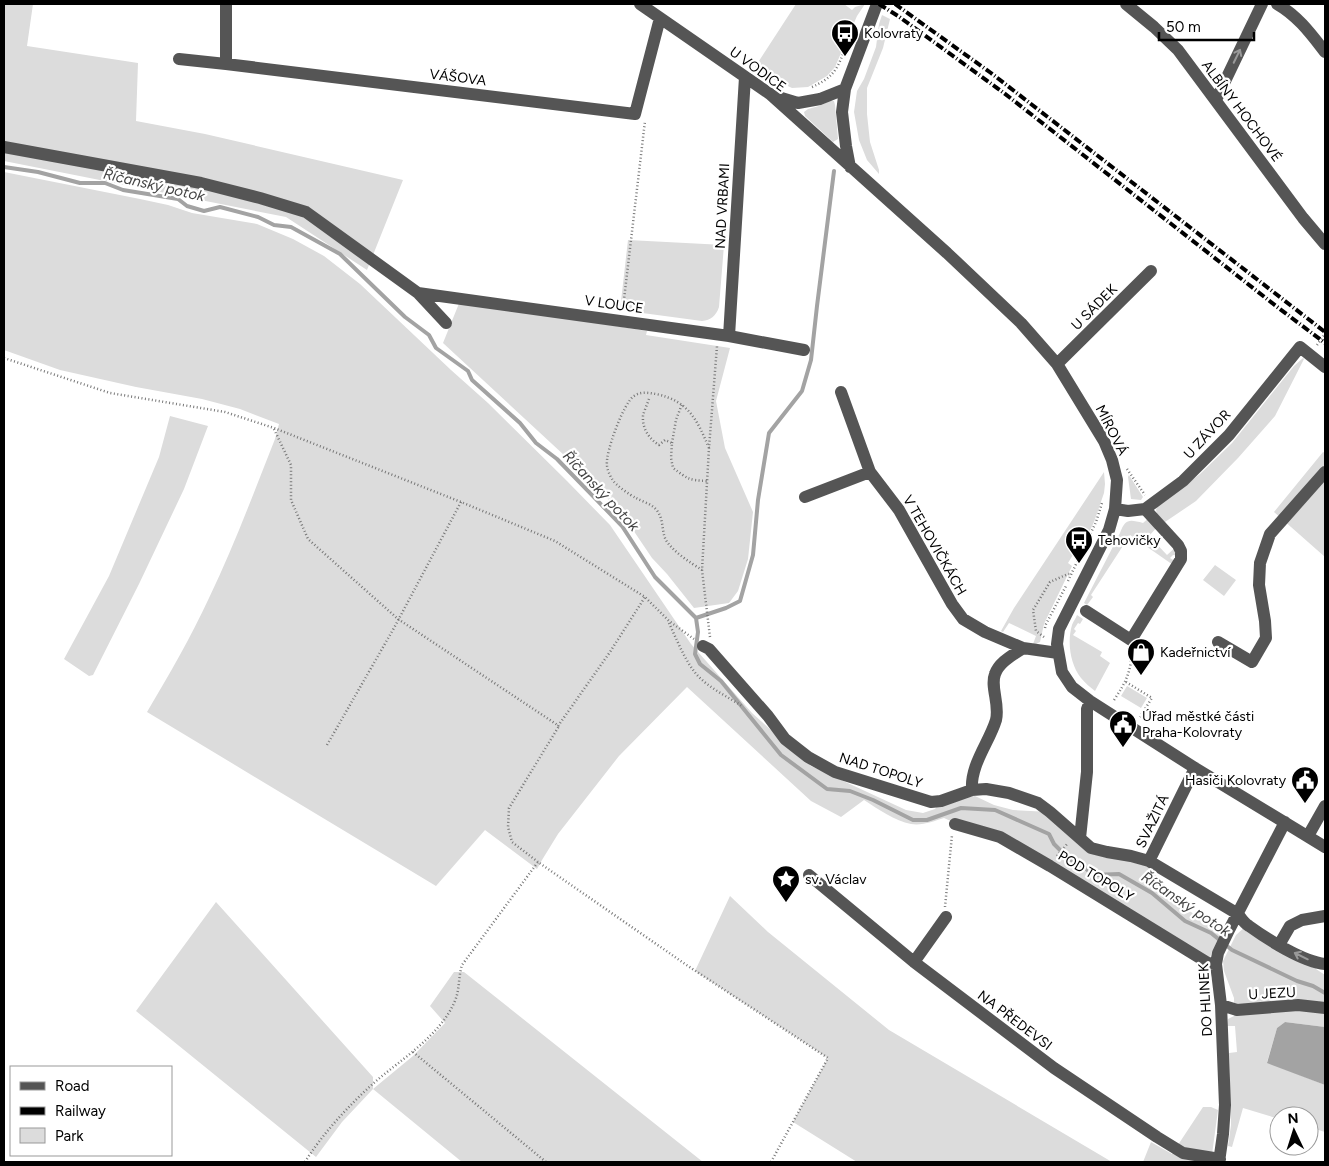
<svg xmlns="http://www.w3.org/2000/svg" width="1329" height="1166" font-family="Figtree,sans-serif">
<rect width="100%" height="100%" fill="#fff"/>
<path fill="#dcdcdc" d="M4,4H33L27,46L138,63L136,121L205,134L403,180L367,270L286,217L4,161Z
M796,4H844L852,10L855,7L865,4L857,16L835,67L827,76L808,87L792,88L771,78L755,67Z
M882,15L890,19L883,48L867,88V114L870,142L879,170V174L867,160L859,140L854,112L857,91L864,79L876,47L879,24Z
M830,101H834L835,105L838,139L833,142L805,116L804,112L808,109L819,106Z
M4,172L140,199L168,205L192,213L257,224L293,239L324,256L360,284L451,370L488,403L567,481L610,525L691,644L752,713L811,766L906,810L923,813L935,809L941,801L975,796L994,805L1013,810L1050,812L1091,848L1149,861L1157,877L1176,897L1191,912L1212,927L1222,932L1212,952L1208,963L1050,866L944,818C934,821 922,826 911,824C895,821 878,809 864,800L841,817L811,801L687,687L619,756L558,834L542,860L537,869L485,830L436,886L147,712C169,675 191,637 209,598C234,546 254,492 275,439L279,424L240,409L202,399L136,387L60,370L4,350Z
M628,240L724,245L719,307C716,316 711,320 702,321L620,310Z
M460,301L647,331L646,335L730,348L716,401L725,448L753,512L748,559L738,591L729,603L694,608L667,574L652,558L627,521L592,481L443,343Z
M1303,358L1304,359L1275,416L1238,458L1196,501L1165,522L1157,514L1156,510L1157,507L1200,474L1232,443L1294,366Z
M170,416L208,426L184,489L139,584L93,675L89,676L64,659L109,576L159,457Z
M1323,452L1325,453V557L1274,512Z
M1104,472L1105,484L1104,493L1094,522L1078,555L1074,553L1068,563L1072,566L1044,624L1040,642L1036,644H1033L1036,636L1009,623L1003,632L1001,631L1014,608Z
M1129,475L1143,497L1141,500L1131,499L1128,477Z
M1151,516L1159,525L1149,536L1167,555L1178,545L1181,556L1173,555L1170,558L1178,563L1176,567L1130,535L1091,595L1093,597L1087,605L1084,603L1120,533C1125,519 1129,519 1143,523Z
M1215,565L1236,580L1224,596L1203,580Z
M1077,615L1083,619L1080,624L1078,623L1074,629L1076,631L1073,635L1102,652L1100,656L1110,663L1095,691C1090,687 1085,683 1081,678C1070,664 1067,642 1072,625C1073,622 1076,618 1077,615Z
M1127,686L1147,698L1141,708L1121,696Z
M730,896L768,932L889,1030L1112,1162H857L793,1122L828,1058L695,971Z
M216,902L373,1077V1089L413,1056L445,1023L430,1006L454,972H464L703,1162H462L373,1089L342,1122L316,1157L136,1011Z
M1247,925L1315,963L1316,969L1325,975V1027L1285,1022L1277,1028L1267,1062L1325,1085V1132L1309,1127V1116H1279V1119L1243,1108L1232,1147L1228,1146L1231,1125L1229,1053L1237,1052L1235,1026H1227L1228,1019L1234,1016V998L1224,971L1223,961L1236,935Z
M1203,1107H1211L1218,1110L1211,1162H1143L1151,1142L1172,1154Z"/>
<path fill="#a3a3a3" d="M1285,1022L1325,1027V1085L1267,1063L1277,1028Z"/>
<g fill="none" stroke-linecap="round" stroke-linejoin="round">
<path stroke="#a3a3a3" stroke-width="4" d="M4,167L38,172L80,183H105L123,190L178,199L187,206L204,211L220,207L258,217L274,225L291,227L340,254L405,317L429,335L436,348L468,371L472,380L520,423L536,443L557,459L622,526L655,577L696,618L698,632L695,654L700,664L721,681L781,755L827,789L850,791L873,800L913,820H927L961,808L995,810L1049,834L1054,844L1069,859L1083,866L1093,875L1119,874L1152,893L1185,921L1211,933L1232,950L1297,981L1313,986L1325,993
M696,618L726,608L740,601L753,555L758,500L769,433L802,391L811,360L817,306L834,171"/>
<path stroke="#777" stroke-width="2.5" stroke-dasharray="1 2.5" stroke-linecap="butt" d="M812,87C830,79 836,72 843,54
M623,308L645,121
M1317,345L1325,334
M4,358L110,393L225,412L274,428L461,502L555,541L645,597L669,621L694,639
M649,399C647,405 644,411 643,416C642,428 649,439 659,445L665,440L672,443L671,458L673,468C688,479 688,480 707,481
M274,429L291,465V500L308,539L398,619L559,726
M672,443L676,420L682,404
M1127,469L1145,495
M702,570C691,563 670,550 665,538C662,530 663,519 658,512C653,504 643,502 636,498C630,495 615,485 612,479C610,476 607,469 607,465C605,453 624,402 634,396C641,391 649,393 656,394C689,401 697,420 709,448
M1068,581L1096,522L1102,503
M669,623C677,640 685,661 697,675C709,688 728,697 742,706
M1045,628L1046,624L1066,586
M710,637L702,570L709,448L717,346
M1044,637L1036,631L1033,610L1050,582L1068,574H1070
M1126,682L1152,698L1140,717
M1114,700C1126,682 1131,672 1132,650
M558,726L610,652L645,597
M327,745L394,628L461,502
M1057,856L1068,843
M538,862L512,842L508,827L509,808L559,726
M945,907L952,835
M413,1052L546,1162
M305,1162C323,1133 350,1104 376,1081C402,1059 440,1035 454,1003C460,991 458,978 462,965L538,862L685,964L828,1058L771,1162"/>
<path stroke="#555" stroke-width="12" d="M640,4L770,94L947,253L1021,323L1057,364L1104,441L1112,460L1117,480L1115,509L1109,530L1059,629L1057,644L1062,672L1072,687L1090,701L1195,768L1325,847
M1126,4L1154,27L1178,50L1303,218L1325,244
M1277,4C1298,16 1311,34 1325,52
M179,59L226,64L635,114L660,18
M226,64V4
M775,96L798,103L820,99L845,89
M1216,100L1262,4
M4,147L201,183L260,198L306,212L418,293L446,323
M850,167L846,146L842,112L845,89L877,4
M418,293L729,336L804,350
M729,336L745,77
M1057,364L1151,271
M841,392L870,472L899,510L952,604L963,619L985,632L1023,648L1058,653
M805,497L870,472
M1115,509L1128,511L1145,509L1183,481L1229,435L1300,347L1325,367
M1086,611L1131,640L1181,559V551L1178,545L1145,509
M1218,642L1252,662L1266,638L1265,621L1259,585L1260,563L1270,534L1325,472
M703,646L709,649L768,716L785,739L808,757L835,772L931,802L941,801L972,790L986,789L1009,793L1038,803L1050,812L1091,848L1107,852L1131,856L1149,861L1238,914C1241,918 1244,923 1249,926C1267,939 1303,962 1325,964
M972,790C970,765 989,743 996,720C1000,704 990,687 995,674C999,662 1013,655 1023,648
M955,824L1000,837L1050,866L1208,963L1216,964
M1308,836L1325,806
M1080,838L1087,772V709L1090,701
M1149,861L1195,768
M809,875L914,962L1054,1068L1157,1137L1183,1153L1220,1159
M1279,945L1290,926L1302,920L1325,916
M914,962L946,917
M1221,1005L1237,1010L1298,1005L1325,1008
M1219,1162L1223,1134L1225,1105L1221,1005L1216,964L1218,953L1229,930L1285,822"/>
<path stroke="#000" stroke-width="4" stroke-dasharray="8 2.5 1 2.5" stroke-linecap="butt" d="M879,4L898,16L1004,93L1276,306L1325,343
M895,4L991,73L1325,332"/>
</g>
<defs><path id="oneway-shaft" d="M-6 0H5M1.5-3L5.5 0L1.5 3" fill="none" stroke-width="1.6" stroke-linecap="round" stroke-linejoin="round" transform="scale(1.25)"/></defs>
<g stroke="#999">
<use href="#oneway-shaft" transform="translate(1237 56) rotate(-64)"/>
<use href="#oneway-shaft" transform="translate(1301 956) rotate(-154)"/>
</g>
<defs>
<g id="bus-pin" transform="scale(1.4375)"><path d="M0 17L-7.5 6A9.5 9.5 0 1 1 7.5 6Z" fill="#000" stroke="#fff"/><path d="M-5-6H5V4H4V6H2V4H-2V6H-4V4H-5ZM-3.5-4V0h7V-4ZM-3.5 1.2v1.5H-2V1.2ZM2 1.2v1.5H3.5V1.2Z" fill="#fff"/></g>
<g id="shop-pin" transform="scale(1.4375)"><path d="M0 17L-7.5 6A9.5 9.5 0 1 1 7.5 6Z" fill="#000" stroke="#fff"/><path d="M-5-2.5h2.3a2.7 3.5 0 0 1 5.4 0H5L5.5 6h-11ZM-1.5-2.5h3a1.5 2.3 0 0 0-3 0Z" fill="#fff"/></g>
<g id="civic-pin" transform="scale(1.4375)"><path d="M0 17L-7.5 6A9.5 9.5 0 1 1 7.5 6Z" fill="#000" stroke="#fff"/><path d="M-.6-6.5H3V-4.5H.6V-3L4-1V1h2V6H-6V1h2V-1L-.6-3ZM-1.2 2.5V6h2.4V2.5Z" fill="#fff"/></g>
<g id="sight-pin" transform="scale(1.4375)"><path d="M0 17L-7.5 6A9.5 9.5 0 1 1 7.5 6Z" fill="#000" stroke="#fff"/><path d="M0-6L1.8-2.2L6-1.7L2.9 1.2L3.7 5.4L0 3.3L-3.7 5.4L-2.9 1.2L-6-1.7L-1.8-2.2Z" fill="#fff"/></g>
</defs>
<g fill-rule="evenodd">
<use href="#bus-pin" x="845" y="33"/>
<use href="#bus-pin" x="1079" y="540"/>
<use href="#shop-pin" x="1141" y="652"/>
<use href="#civic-pin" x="1123" y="724"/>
<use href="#civic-pin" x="1305" y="780"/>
<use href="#sight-pin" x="786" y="879"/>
</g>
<g text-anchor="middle" stroke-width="4.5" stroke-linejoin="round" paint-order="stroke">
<g font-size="14" fill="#000" stroke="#fff" text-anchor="start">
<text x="864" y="38">Kolovraty</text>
<text x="1098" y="545">Tehovičky</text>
<text x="1160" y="657">Kadeřnictví</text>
<text x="1142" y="721">Úřad městké části<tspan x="1142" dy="16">Praha-Kolovraty</tspan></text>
<text x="1286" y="785" text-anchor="end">Hasiči Kolovraty</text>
<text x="805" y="884">sv. Václav</text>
</g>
<g font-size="14" fill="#000" stroke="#fff">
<text transform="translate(758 69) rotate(36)" y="5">U VODICE</text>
<text transform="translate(458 77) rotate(7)" y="5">VÁŠOVA</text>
<text transform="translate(1242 111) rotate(53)" y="5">ALBÍNY HOCHOVÉ</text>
<text transform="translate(722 206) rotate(-87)" y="5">NAD VRBAMI</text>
<text transform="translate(614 304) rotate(8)" y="5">V LOUCE</text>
<text transform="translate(1094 307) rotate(-45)" y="5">U SÁDEK</text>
<text transform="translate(1112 430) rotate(63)" y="5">MÍROVÁ</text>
<text transform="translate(1207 434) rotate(-47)" y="5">U ZÁVOR</text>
<text transform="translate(935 545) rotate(60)" y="5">V TEHOVIČKÁCH</text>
<text transform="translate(881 770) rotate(18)" y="5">NAD TOPOLY</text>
<text transform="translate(1152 821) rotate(-64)" y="5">SVAŽITÁ</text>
<text transform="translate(1096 876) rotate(31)" y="5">POD TOPOLY</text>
<text transform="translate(1272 993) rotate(-3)" y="5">U JEZU</text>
<text transform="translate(1205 1000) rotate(-93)" y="5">DO HLINEK</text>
<text transform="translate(1015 1020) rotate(37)" y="5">NA PŘEDEVSI</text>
</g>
<g font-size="15" font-style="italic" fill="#444" stroke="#fff">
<text transform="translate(154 185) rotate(13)" y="5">Říčanský potok</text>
<text transform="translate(601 491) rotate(47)" y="5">Říčanský potok</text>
<text transform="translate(1186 904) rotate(34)" y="5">Říčanský potok</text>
</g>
</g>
<rect width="1329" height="1166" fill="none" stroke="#000000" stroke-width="10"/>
<rect x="10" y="1066" width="162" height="90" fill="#ffffff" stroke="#999999"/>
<rect x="20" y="1082" width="25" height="8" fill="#555555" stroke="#999999"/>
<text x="55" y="1091" font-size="15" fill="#000000">Road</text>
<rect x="20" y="1107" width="25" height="8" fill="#000000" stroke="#999999"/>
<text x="55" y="1116" font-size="15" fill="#000000">Railway</text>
<rect x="20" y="1128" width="25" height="15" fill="#dcdcdc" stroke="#999999"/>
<text x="55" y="1141" font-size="15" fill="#000000">Park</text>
<g transform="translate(1294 1131) rotate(356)"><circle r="24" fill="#ffffff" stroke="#999999"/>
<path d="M0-4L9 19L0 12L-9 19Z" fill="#000000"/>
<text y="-8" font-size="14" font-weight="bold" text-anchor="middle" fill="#000000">N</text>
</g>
<path d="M1159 32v8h95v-8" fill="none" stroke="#000000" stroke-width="2.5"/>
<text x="1166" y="32" font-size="15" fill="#000000" stroke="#ffffff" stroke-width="4" paint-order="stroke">50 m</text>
</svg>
